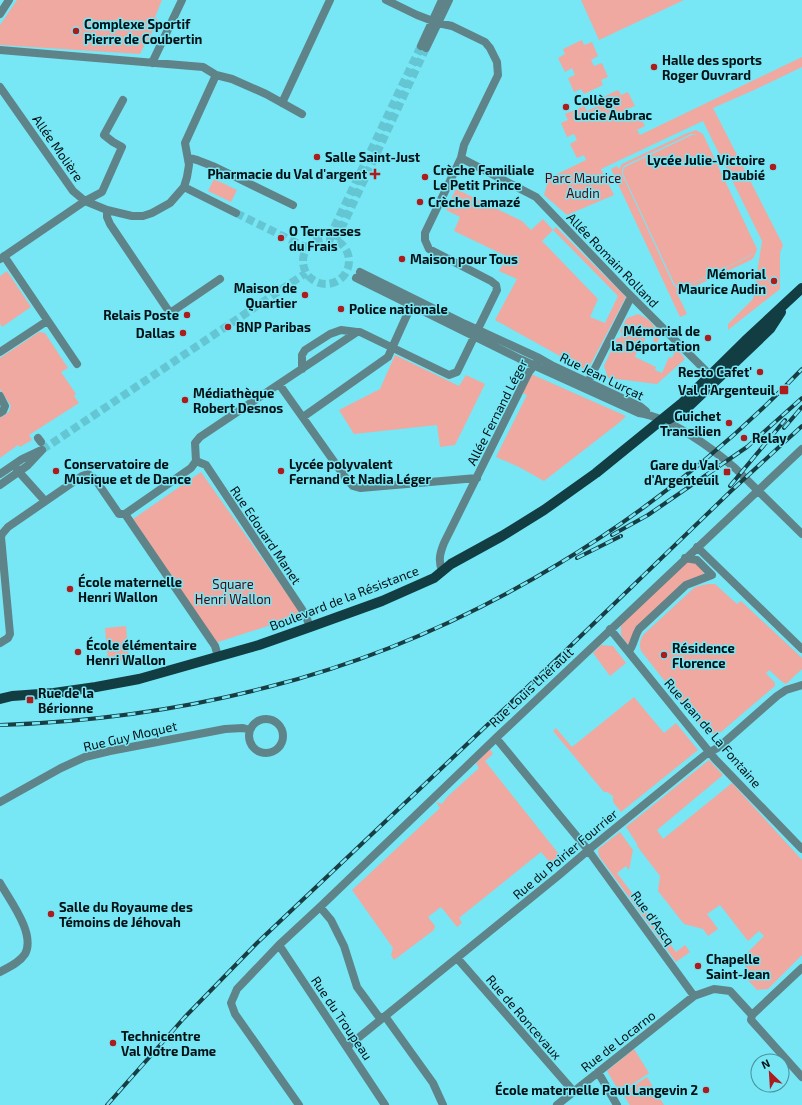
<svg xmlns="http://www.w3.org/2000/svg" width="802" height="1105" font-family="'Exo 2',sans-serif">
<rect width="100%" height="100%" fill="#77e6f5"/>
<path fill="#f0a9a0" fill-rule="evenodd" d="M17,0H162L155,17L158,20L150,37L152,38L149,45L145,44L140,54L0,45V25Z
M581,0H684L599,40Z
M582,40L584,45L592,42L598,56L591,60L594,66L602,63L608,77L601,80L603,85L584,94L581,89L574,92L568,78L575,75L572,68L565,72L558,58L565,54L563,49Z
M802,57V67L754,90L713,108L783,245L780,253V289L728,330V324L753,299L762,241L703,121L601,169L614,195L567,215L544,195L549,178L586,160L584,155L577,158L570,144L577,140L574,134L567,137L561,123L568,120L565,114L584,106L587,111L602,104L599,99L618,90L621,95L628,92L635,106L627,109L631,116L638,113L645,126L637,130L640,135Z
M696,130L703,134L757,249L754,257L751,260L685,291H676L687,314L680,317L611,169L617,166L619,169L622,164L687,133ZM691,134H697L692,135L625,167L623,169V174L674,283L676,286L684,287L749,256L753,253L750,256L683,288C678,289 676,288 673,284L622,174V169L624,166Z
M214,179L237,190L231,202L208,191Z
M456,189L522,221L531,230L543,219L553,230L556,227L626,297L587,371L495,320L517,279L499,271L505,260H506L507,258L506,256L454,231L460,217L446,210ZM553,230L618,296L605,323L590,317L598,299L542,241Z
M7,271L31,307L2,327L0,323V276Z
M638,314C649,318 657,327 659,339L657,343L653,341L654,338L647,335L640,351L637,350L635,357L656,367L655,370L662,373L669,357L672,358L675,351H679L685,359L657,384L608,378L604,366L617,338H620L622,334L620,331L627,318Z
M39,332L45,333L68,368L61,372L76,394L74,396L79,403L29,435L32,440L20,447L18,445L0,458V418L9,412L11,406L0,389V358Z
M395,355L459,386L466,375L485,384L455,445L440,447L437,425L354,434L339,410L380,389Z
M531,374L626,416L620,422L544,481L519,467L496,457L527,395L522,393Z
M201,472L302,615L215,643L133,519Z
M687,560C695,562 703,566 704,575L686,582L629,646L621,635V624Z
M708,584H715L737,604L741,601L802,658V669L786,684L781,681L769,670L766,673L775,683V686L721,732C715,735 710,734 704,731L641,651C639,645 640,639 644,634L695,587Z
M126,626L129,660L108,662L105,628Z
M601,645L613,646L626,663L610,676L593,653Z
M634,697L664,733L676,723L698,750L621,812L613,802V796L607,792H604L553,731L556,728L572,747Z
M490,749L493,754L485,761L562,858L552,865L541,852L459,918L462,923L457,927L441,907L428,917L435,926L434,930L394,960L391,955L393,948L352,890L440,808L436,802L442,804L447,797L479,768L476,763Z
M709,760L723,775L657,830L663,839L732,783L802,860V955L768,989L757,990L747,979L744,956L764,936L759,931L748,941L720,905L707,914L718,929L708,936L703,929L684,924L658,891L660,876L637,846V844L626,827Z
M620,832L633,850L629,870L626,866L617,873L676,952L685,945L690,952L676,962L599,856L598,849Z
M634,1049L649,1073L620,1093L607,1071Z
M647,1077L664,1105H630L622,1093Z"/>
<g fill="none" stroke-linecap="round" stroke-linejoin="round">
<path stroke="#65c6d3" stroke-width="8" stroke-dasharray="8 4" stroke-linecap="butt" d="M236,213L307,248
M303 261a23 23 0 1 1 46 0a23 23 0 1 1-46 0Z
M329,238L421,46
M336,240L426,48
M42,450L306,273"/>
<path stroke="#5e8388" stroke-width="8" d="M0,14L9,0
M421,46L442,0
M426,48L449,0
M0,50L203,67L216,75L232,79L266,94L302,114
M152,63L182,0
M0,87L73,191L85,201L107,210L132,216H143L152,213L170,203L184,187L187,177L189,165L185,143L216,75
M282,103L330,0
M189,158L197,160L215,167L293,205
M461,158L536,197L624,289L711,376
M184,187L236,213
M107,210V217L110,224L170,313L220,279
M4,256L77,364
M0,259L85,201L102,192L122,147L113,142L104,135L123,100
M360,272L465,324L539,358L553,366L641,407L646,411
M356,278L520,359L639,413C671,418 712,448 736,469L802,534
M0,352L47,321
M302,369V355L305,350L330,334L341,330L357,332
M588,382L631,297
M279,384L357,332H360L449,375L457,372L497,290L496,285L491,281L429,249L425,240V233L461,158L464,145L498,75L497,62L490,48L485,42L452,26L438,23L417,15L386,0
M0,396L5,406L3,411L0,413
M303,417L388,357L411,306
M38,438L41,442
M196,461L195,443L200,437L279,384L345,477L353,486L360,488L477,478
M196,461L206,465L305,614L310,627
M14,465L19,472L45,501
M0,474L22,459L39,451
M0,485L27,466L42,450
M125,514L215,646L218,656
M697,547L802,649
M442,571C438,560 440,553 444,543L529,372L537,362
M610,629L715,759L802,849
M0,643L8,638L10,634L1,537L2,534L8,527L82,476L88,474L95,479L119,514H125L191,468L196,461
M629,651C634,645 634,637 639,629L686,585L712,575L697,560L685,558
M249 736a17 17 0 1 1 34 0a17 17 0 1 1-34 0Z
M496,738L588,850L694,996
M0,802L61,768L85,757L110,751L225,729L243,728L250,730
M0,883C10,901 36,934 25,954C19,963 9,967 0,972
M320,907L331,920L344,946L357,987L379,1017H384L387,1019L433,1083L443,1105
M279,945L385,1105
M457,958L574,1092
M752,1015L802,968
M347,1047L558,876L592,847L705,755L719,747L777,696L786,690L802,685
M598,1072L617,1105
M299,1105L235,1014L231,1003L237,989L279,945L320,907L496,738L802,449
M557,1105L694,996L714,989L730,991L752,1015L751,1020L802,1077"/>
<path stroke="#113d43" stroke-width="10" d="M669,419L683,412L770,329L781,312
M0,699L12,696L54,693L96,687L139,679L259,645L310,627L382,601L434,578L451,564L502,536L544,510L596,473L681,404L745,341L802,288"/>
<g stroke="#183d43" stroke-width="4">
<path id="rail" d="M784,428L802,407
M730,486L785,420
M612,535L648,515L747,447L802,398
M577,558L621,536
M0,725C91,722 180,710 268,687C469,636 660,518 802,369
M107,1105L184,1018L257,943L558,658L731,491L802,426"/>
</g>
<use href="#rail" stroke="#77e6f5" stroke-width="2.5" stroke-dasharray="8" stroke-linecap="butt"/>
</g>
<g fill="#ad1c1c" stroke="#77e6f5" stroke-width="1.5">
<circle cx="76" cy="31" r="4"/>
<circle cx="654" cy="67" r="4"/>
<circle cx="566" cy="107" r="4"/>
<circle cx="317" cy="157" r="4"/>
<circle cx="773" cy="167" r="4"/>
<path d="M373 168h4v4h4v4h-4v4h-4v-4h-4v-4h4z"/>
<circle cx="425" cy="177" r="4"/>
<circle cx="420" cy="202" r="4"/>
<circle cx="281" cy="238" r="4"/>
<circle cx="402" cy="259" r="4"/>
<circle cx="774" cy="281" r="4"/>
<circle cx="305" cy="295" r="4"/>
<circle cx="341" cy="309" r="4"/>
<circle cx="187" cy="315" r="4"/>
<circle cx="228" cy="327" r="4"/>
<circle cx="183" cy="333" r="4"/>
<circle cx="708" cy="338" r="4"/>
<circle cx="760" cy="372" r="4"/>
<rect x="779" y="385" width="10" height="10" rx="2"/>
<circle cx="185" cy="400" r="4"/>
<circle cx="729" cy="423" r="4"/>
<circle cx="744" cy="438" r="4"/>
<circle cx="56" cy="471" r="4"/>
<circle cx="281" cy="471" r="4"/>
<rect x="723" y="468" width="8" height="8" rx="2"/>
<circle cx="70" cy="589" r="4"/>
<circle cx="78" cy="652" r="4"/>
<circle cx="664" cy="655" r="4"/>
<rect x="26" y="696" width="8" height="8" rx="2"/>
<circle cx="51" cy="914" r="4"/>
<circle cx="698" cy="966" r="4"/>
<circle cx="113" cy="1043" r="4"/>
<circle cx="706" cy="1090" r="4"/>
</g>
<g text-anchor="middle" stroke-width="3" stroke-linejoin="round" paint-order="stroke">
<g font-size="13" font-weight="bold" fill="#001215" stroke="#77e6f5" text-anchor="start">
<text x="84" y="29">Complexe Sportif<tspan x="84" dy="15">Pierre de Coubertin</tspan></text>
<text x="662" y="65">Halle des sports<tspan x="662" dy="15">Roger Ouvrard</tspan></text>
<text x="574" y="105">Collège<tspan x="574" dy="15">Lucie Aubrac</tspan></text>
<text x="325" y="162">Salle Saint-Just</text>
<text x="765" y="165" text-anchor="end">Lycée Julie-Victoire<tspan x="765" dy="15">Daubié</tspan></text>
<text x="433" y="175">Crèche Familiale<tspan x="433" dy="15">Le Petit Prince</tspan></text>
<text x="367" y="179" text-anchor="end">Pharmacie du Val d'argent</text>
<text x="428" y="207">Crèche Lamazé</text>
<text x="289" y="236">O Terrasses<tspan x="289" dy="15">du Frais</tspan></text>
<text x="410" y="264">Maison pour Tous</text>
<text x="766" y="279" text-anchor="end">Mémorial<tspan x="766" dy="15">Maurice Audin</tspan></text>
<text x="297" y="293" text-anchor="end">Maison de<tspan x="297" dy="15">Quartier</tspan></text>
<text x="349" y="314">Police nationale</text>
<text x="179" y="320" text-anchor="end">Relais Poste</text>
<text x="236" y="332">BNP Paribas</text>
<text x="700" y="336" text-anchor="end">Mémorial de<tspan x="700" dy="15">la Déportation</tspan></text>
<text x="175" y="338" text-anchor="end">Dallas</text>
<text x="752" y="377" text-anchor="end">Resto Cafet'</text>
<text x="775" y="395" text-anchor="end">Val d'Argenteuil</text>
<text x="193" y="398">Médiathèque<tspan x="193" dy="15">Robert Desnos</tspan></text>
<text x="721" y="421" text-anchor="end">Guichet<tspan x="721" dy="15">Transilien</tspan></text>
<text x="752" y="443">Relay</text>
<text x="64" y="469">Conservatoire de<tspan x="64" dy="15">Musique et de Dance</tspan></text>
<text x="289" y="469">Lycée polyvalent<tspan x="289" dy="15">Fernand et Nadia Léger</tspan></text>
<text x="719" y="470" text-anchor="end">Gare du Val<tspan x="719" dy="15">d'Argenteuil</tspan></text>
<text x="78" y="587">École maternelle<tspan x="78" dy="15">Henri Wallon</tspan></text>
<text x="86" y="650">École élémentaire<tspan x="86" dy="15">Henri Wallon</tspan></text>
<text x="672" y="653">Résidence<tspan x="672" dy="15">Florence</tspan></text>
<text x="38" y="698">Rue de la<tspan x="38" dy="15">Bérionne</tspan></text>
<text x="59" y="912">Salle du Royaume des<tspan x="59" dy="15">Témoins de Jéhovah</tspan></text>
<text x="706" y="964">Chapelle<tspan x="706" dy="15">Saint-Jean</tspan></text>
<text x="121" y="1041">Technicentre<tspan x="121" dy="15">Val Notre Dame</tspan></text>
<text x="698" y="1095" text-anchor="end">École maternelle Paul Langevin 2</text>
</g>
<g font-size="13" fill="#001215" stroke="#77e6f5">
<text transform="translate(58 148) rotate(55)" y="5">Allée Molière</text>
<text transform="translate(613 260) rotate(46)" y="5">Allée Romain Rolland</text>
<text transform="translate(602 376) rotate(26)" y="5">Rue Jean Lurçat</text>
<text transform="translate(497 412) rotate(-63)" y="5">Allée Fernand Léger</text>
<text transform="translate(266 535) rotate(56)" y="5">Rue Edouard Manet</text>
<text transform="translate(344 598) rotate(-21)" y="5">Boulevard de la Résistance</text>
<text transform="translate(531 687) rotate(-43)" y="5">Rue Louis Lhérault</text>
<text transform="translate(713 733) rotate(49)" y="5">Rue Jean de La Fontaine</text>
<text transform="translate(130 736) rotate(-13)" y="5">Rue Guy Moquet</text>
<text transform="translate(565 854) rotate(-40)" y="5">Rue du Poirier Fourrier</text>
<text transform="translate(653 918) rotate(54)" y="5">Rue d'Ascq</text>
<text transform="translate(524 1017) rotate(49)" y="5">Rue de Roncevaux</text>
<text transform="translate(342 1018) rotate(56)" y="5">Rue du Troupeau</text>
<text transform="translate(618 1041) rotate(-38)" y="5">Rue de Locarno</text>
</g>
<g font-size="13" fill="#5c0003" stroke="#77e6f5">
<text x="583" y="183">Parc Maurice<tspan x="583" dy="15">Audin</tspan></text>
<text x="233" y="589">Square<tspan x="233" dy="15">Henri Wallon</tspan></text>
</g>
</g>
<g transform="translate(770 1073) rotate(335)"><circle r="19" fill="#77e6f5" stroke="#47919b"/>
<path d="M0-3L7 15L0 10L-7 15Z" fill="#ad1c1c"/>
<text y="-6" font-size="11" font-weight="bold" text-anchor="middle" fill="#001215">N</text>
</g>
</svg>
